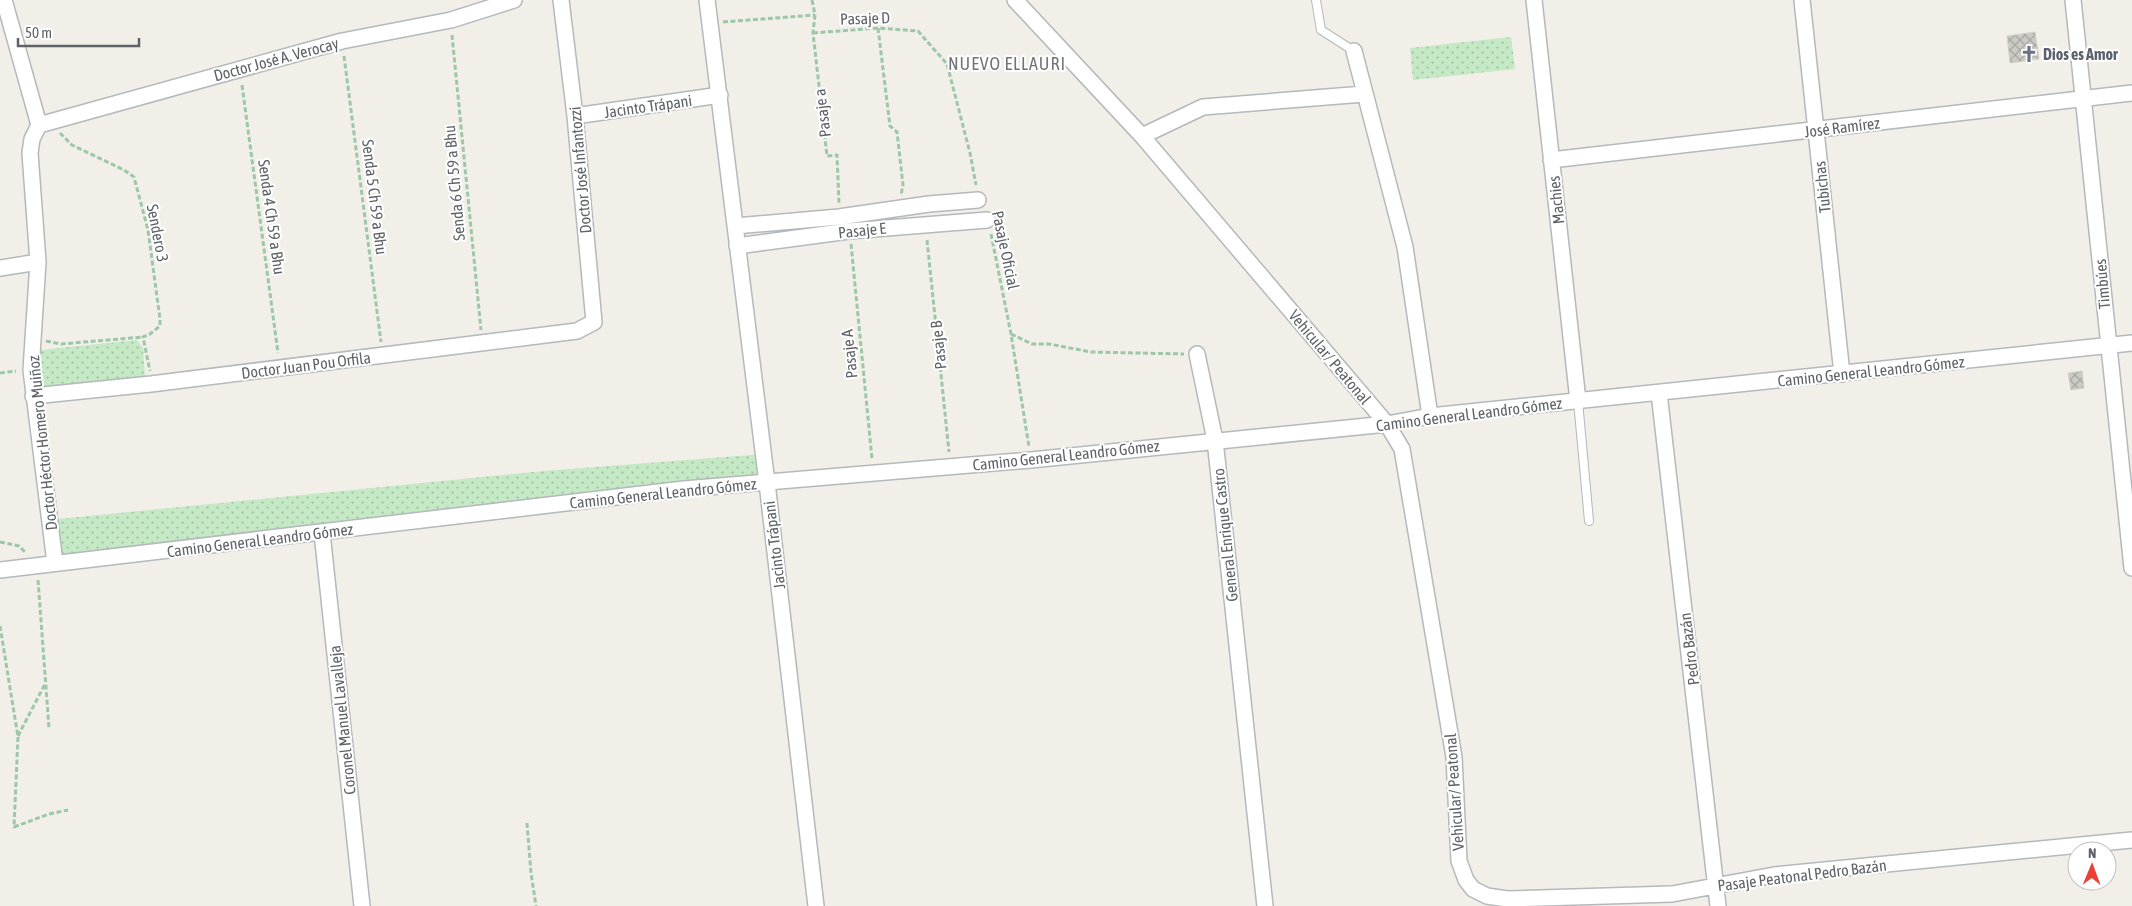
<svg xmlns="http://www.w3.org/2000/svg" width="2132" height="906" font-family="'Asap Condensed',sans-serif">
<defs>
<pattern id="grass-dots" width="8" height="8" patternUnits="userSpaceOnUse" patternTransform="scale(1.25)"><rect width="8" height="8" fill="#c5e8c5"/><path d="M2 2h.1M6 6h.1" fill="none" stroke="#a3c0a4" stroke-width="1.8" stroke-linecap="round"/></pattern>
<pattern id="building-cross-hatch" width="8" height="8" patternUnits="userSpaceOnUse" patternTransform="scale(1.25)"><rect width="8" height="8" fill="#cccac5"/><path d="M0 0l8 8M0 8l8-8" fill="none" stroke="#a9a8a4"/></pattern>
</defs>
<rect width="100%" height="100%" fill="#f1efe8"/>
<path fill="url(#grass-dots)" d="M1511,37L1515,69L1413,80L1410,48Z
M137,340L143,348L145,377L41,387L38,359L40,350Z
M764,454L767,483L55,563L48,520L544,471Z"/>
<path fill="url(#building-cross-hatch)" stroke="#d6d1c6" d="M2035,32L2039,59L2010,63L2007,36Z
M2082,371L2084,388L2071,390L2068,373Z"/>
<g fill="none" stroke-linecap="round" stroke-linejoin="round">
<g stroke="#b5b8bc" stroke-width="10">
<path id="service" d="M1316,0L1321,30L1354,51
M1578,401L1589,521"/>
</g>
<g stroke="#b5b8bc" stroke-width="18">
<path id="minor" d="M4,0L39,125L32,139L30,153L38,262L31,370L55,563
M707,0L767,483L816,906
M1015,0L1142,136L1387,424L1402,449L1454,757L1459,861L1466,880L1473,889L1487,896L1507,899L1672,894L1774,875L2132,840
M1534,0L1578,401
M1802,0L1842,374
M2073,0L2132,568
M1354,51L1405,247L1430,416
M575,116L720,95
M39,125L342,41L451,20L514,0
M1142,136L1203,107L1364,94
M1551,160L2132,93
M735,226L839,217L929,204L978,200
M737,246L849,231L987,220
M0,268L38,262
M1197,354L1215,440L1265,906
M1659,393L1718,906
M33,396L151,384L577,331L594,322L575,116L561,0
M322,533L362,906
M0,570L684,489L1031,460L1387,424L1430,416L2132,343"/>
</g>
<path stroke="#9cc7a9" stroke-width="3" stroke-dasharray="5 2.5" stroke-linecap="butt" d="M812,0L815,15L813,33L827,156L837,155L839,203
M723,22L815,15
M878,28L890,126L897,132L903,185L901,195
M813,33L878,28L918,31L947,64L970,153L976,185
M452,35L481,330
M344,56L381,342
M242,85L278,353
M60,133L72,145L124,170L134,177L148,230L160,319V326L150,334L143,337L150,371
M991,234L1011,334L1029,447
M927,240L949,452
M851,244L872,459
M1011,334L1032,344H1049L1091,352L1184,354
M46,341L61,344L143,337
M0,373L16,371
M0,542L19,546L26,553
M38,580L49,728
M0,626L18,737L14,827L49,814L68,810
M18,736L45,684
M527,823L531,873L536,906"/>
<use href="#service" stroke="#fff" stroke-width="8"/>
<use href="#minor" stroke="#fff" stroke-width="15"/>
</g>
<defs>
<g id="church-bare" transform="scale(1.35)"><path d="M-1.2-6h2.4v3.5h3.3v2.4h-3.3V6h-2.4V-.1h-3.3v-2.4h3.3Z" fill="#6b7280" stroke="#fff" stroke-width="2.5" paint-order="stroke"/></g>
</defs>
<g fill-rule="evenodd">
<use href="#church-bare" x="2029" y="54"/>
</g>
<g text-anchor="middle" stroke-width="4" stroke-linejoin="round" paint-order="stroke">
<g font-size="16" fill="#5f6368" stroke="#fff">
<text transform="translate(865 18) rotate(-2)" y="6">Pasaje D</text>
<text transform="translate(276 59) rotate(-15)" y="6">Doctor José A. Verocay</text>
<text transform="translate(648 106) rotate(-8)" y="6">Jacinto Trápani</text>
<text transform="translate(822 113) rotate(-97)" y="6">Pasaje a</text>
<text transform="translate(1842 127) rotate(-7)" y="6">José Ramírez</text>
<text transform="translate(580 170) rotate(-95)" y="6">Doctor José Infantozzi</text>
<text transform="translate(454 183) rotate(-95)" y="6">Senda 6 Ch 59 a Bhu</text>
<text transform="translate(1822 187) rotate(-96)" y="6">Tubichas</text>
<text transform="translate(375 197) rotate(83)" y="6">Senda 5 Ch 59 a Bhu</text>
<text transform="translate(1556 200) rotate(-96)" y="6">Machies</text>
<text transform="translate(272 217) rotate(82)" y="6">Senda 4 Ch 59 a Bhu</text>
<text transform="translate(862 230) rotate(-6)" y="6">Pasaje E</text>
<text transform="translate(158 233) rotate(79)" y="6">Sendero 3</text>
<text transform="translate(1006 250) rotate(78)" y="6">Pasaje Oficial</text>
<text transform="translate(2102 284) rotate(-95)" y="6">Timbúes</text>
<text transform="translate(938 345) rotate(-96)" y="6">Pasaje B</text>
<text transform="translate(849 354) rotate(-96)" y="6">Pasaje A</text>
<text transform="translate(1330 357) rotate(50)" y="6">Vehicular/ Peatonal</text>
<text transform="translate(306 365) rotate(-7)" y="6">Doctor Juan Pou Orfila</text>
<text transform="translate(1871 371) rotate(-6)" y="6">Camino General Leandro Gómez</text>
<text transform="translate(1469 414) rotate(-7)" y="6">Camino General Leandro Gómez</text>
<text transform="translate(42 443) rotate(-96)" y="6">Doctor Héctor Homero Muiñoz</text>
<text transform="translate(1066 455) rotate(-6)" y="6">Camino General Leandro Gómez</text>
<text transform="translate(663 493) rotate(-6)" y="6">Camino General Leandro Gómez</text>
<text transform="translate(1225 535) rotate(-96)" y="6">General Enrique Castro</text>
<text transform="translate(260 540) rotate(-7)" y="6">Camino General Leandro Gómez</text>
<text transform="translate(774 545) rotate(-97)" y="6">Jacinto Trápani</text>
<text transform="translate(1689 649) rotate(-97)" y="6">Pedro Bazán</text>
<text transform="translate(342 720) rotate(-96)" y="6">Coronel Manuel Lavalleja</text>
<text transform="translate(1454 792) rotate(-94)" y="6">Vehicular/ Peatonal</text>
<text transform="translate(1802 875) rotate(-7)" y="6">Pasaje Peatonal Pedro Bazán</text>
</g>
<g font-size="16" font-weight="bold" fill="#5b616d" stroke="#fff" text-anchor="start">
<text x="2043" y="60">Dios es Amor</text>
</g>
<g font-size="18" letter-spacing="1" fill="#70757a" stroke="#fff">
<text x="1007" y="70">NUEVO ELLAURI</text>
</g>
</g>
<g transform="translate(2092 866) rotate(1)"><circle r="24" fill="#ffffff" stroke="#bfc1c3"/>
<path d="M0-4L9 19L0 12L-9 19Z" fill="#ea4335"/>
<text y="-8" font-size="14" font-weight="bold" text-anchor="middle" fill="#5f6368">N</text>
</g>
<path d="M18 38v8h121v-8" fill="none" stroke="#5f6368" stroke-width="2.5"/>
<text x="25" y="38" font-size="15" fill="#5f6368" stroke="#ffffff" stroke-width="4" paint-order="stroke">50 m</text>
</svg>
